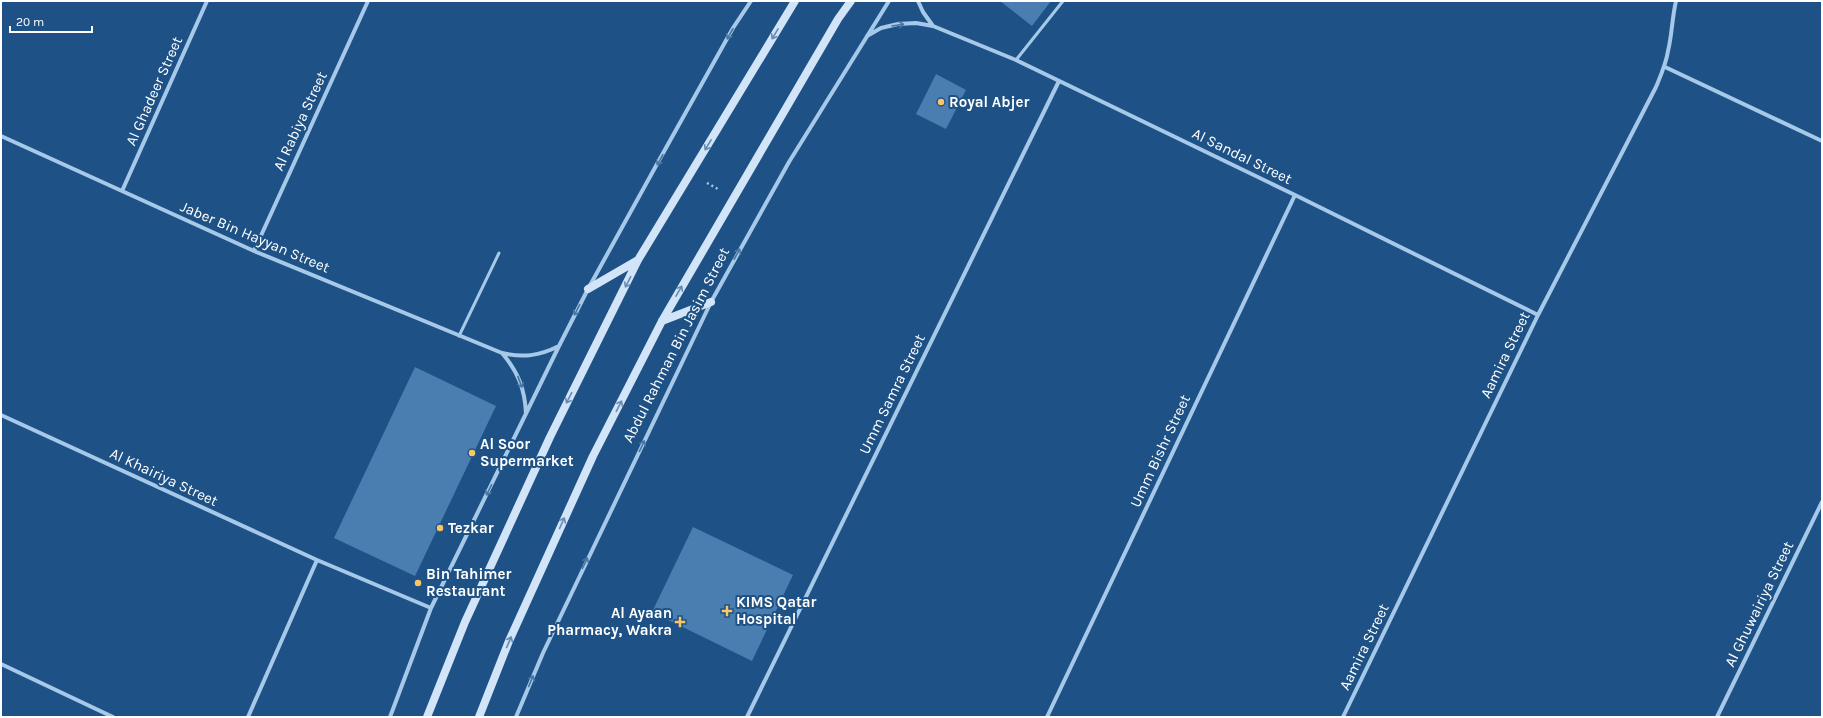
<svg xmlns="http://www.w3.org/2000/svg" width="1823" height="718" font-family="Karla,sans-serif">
<rect width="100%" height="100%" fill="#1e5286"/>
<path fill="#4a7eb0" d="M1000,1H1051L1032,26Z
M936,74L966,90L946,129L916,114Z
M415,367L496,406L415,576L334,538Z
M693,527L793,575L752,661L652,612Z"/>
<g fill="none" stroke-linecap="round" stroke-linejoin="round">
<path stroke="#a6c9ea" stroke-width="2.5" stroke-dasharray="2 3" stroke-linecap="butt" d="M707,183L718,189"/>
<path stroke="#a6c9ea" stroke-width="3" d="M1016,60L1063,1
M459,336L499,253"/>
<path stroke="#a6c9ea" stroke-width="4" d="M918,1L923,12L933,26
M867,36L881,28L898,24L916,23L933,26L1016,60L1295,195L1538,315
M1665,67L1822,141
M1,136L254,251L502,353C523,358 539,356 559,346
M122,191L207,1
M254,251L368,1
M502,353C518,372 525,389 526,414
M1,415L317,560L431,608
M1,664L113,717
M248,717L317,560
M390,717L431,608L559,346L588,289L662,155L733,28L751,1
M516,717L543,653L711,302L789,162L889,1
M747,717L1059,81
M1047,717L1295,195
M1343,717L1538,315L1656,87C1661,75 1666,64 1668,51C1672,35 1672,18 1676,1
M1717,717L1822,502"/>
<path stroke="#d1e4f8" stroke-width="8" d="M588,289L638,260
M662,321L711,302
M427,717L465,622L550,437L638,260L795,1
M479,717L509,641L593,456L662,321L838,19L851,1"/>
</g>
<defs><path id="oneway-shaft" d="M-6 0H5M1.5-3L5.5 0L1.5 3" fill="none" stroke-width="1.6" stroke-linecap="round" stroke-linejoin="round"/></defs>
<g stroke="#4776a4">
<use href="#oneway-shaft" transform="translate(898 25) rotate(-9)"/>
<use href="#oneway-shaft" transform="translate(730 34) rotate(119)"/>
<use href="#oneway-shaft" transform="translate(660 160) rotate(119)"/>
<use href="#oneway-shaft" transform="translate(737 254) rotate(-61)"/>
<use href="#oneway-shaft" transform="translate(577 310) rotate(117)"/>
<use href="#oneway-shaft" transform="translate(520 382) rotate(69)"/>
<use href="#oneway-shaft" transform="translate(642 446) rotate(-64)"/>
<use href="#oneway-shaft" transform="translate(489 490) rotate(116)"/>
<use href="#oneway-shaft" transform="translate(585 563) rotate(-64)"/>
<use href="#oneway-shaft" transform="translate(531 681) rotate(-67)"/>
</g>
<g stroke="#668cb4">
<use href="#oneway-shaft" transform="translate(775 34) rotate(121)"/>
<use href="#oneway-shaft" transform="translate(708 145) rotate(121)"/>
<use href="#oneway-shaft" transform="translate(628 282) rotate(117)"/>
<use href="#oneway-shaft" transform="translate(679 291) rotate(-60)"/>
<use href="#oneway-shaft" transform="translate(569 398) rotate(117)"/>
<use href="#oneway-shaft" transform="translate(619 406) rotate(-63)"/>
<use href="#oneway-shaft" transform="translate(562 523) rotate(-66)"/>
<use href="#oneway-shaft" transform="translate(509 642) rotate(-67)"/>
</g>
<g fill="#fac565" stroke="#1e5286" stroke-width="1.5">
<circle cx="941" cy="102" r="4"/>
<circle cx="472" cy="453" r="4"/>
<circle cx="440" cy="528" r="4"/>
<circle cx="418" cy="583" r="4"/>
<path d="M725 605h4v4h4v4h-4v4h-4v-4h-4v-4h4z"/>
<path d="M678 616h4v4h4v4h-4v4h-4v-4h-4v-4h4z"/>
</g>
<g text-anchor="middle" stroke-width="4" stroke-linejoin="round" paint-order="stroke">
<g font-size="15" fill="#fff" stroke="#1e5286">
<text transform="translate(154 91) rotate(-66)" y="5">Al Ghadeer Street</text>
<text transform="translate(300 121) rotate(-65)" y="5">Al Rabiya Street</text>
<text transform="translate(1242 156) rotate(26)" y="5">Al Sandal Street</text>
<text transform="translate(255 237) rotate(23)" y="5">Jaber Bin Hayyan Street</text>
<text transform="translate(676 345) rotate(-63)" y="5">Abdul Rahman Bin Jasim Street</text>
<text transform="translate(1505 355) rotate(-64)" y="5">Aamira Street</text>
<text transform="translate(892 394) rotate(-64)" y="5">Umm Samra Street</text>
<text transform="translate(1160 451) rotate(-65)" y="5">Umm Bishr Street</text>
<text transform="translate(164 477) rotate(25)" y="5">Al Khairiya Street</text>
<text transform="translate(1759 604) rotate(-64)" y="5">Al Ghuwairiya Street</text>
<text transform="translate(1364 647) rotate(-64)" y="5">Aamira Street</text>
</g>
<g font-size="15" font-weight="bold" fill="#fff" stroke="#1e5286" text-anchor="start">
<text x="949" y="107">Royal Abjer</text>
<text x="480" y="449">Al Soor<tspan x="480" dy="17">Supermarket</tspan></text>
<text x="448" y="533">Tezkar</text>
<text x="426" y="579">Bin Tahimer<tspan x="426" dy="17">Restaurant</tspan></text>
<text x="736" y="607">KIMS Qatar<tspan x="736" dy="17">Hospital</tspan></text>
<text x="672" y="618" text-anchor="end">Al Ayaan<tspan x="672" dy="17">Pharmacy, Wakra</tspan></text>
</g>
</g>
<rect width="1823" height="718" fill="none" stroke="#ffffff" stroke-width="4"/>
<path d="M10 26v6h82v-6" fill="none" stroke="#ffffff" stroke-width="2"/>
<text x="16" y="26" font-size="12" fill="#ffffff" stroke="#1e5286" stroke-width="3" paint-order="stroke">20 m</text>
</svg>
